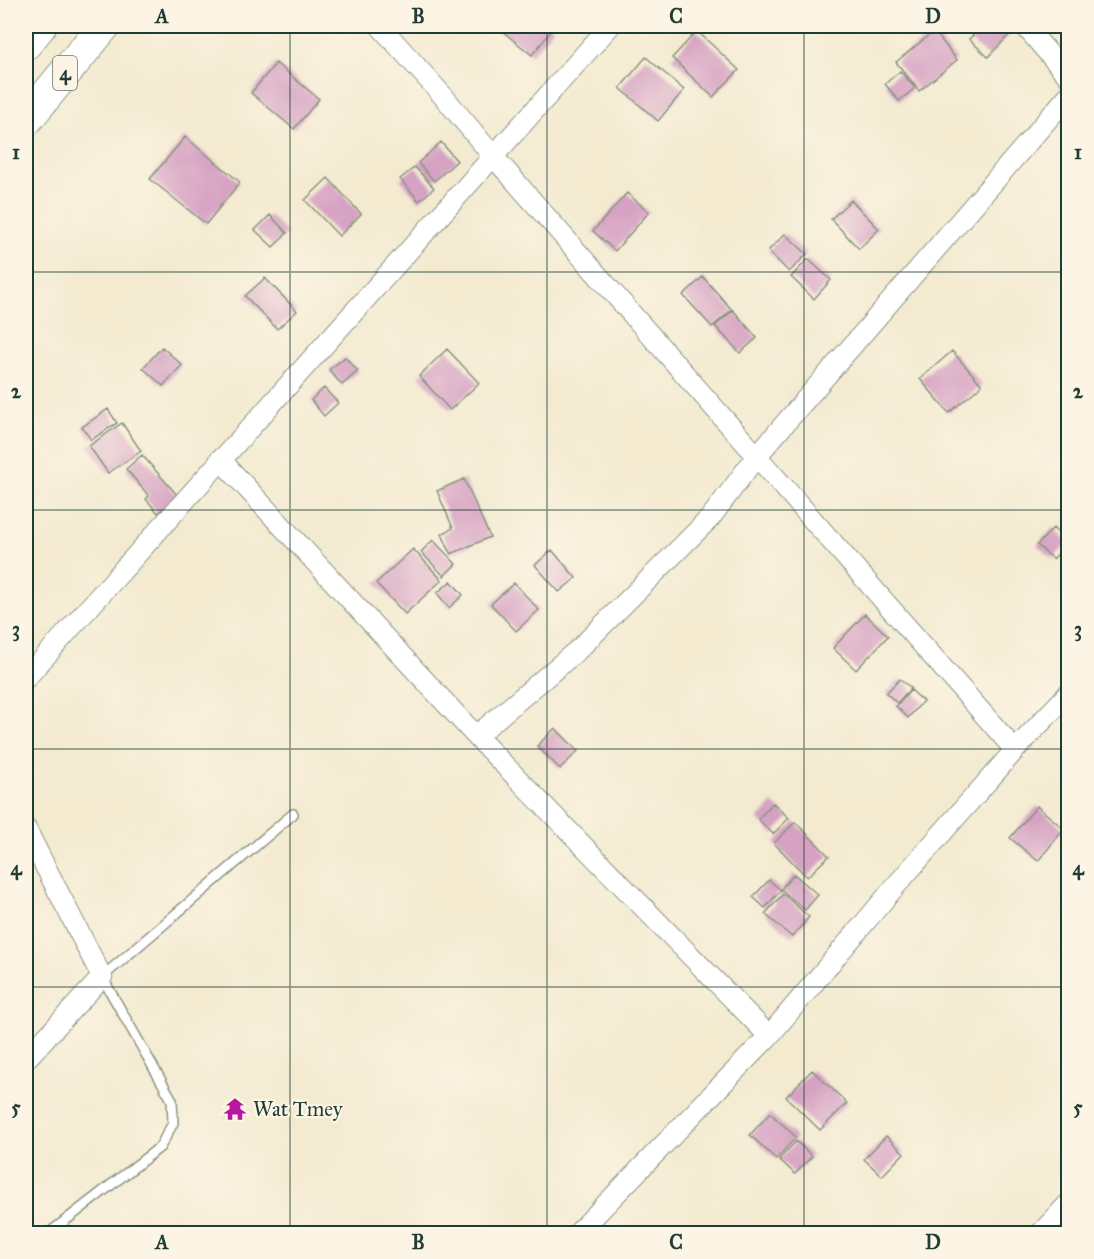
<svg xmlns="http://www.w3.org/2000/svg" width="1094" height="1259" font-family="'IM FELL Great Primer',serif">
<rect width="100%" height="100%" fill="#fcf5e5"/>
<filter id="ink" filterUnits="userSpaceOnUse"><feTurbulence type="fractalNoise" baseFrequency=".0167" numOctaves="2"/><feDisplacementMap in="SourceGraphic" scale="12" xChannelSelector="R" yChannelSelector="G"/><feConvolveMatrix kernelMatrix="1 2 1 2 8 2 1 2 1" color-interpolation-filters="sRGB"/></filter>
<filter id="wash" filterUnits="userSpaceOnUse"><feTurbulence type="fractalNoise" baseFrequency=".008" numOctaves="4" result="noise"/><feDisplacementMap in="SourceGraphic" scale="24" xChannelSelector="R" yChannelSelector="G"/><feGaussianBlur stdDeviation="1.35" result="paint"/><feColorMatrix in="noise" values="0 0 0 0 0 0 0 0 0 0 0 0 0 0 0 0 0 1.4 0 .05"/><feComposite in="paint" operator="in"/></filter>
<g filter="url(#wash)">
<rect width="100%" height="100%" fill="#f3ead0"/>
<g id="blocks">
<path fill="#d6a1c2" d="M506,26H549L553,29L532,55L502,31Z
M983,26H1001L1010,34L988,57L969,39Z
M697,31L739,70L713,97L672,58Z
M934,31L957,60L919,91L896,62Z
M646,57L684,90L658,121L620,88Z
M276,63L319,99L294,129L251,93Z
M900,71L915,88L899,101L885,84Z
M185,137L240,182L206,224L150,179Z
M441,142L457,161L434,181L418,163Z
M415,167L434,188L419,201L400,179Z
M328,178L361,214L339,236L305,200Z
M627,193L649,212L615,251L593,231Z
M851,200L879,229L859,249L831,219Z
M270,215L287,233L273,247L255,230Z
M785,234L807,254L789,272L768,251Z
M808,259L831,280L814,299L791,277Z
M703,277L732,310L712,327L683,295Z
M265,278L297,311L277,329L245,296Z
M733,310L757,338L740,353L715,326Z
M162,347L182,365L163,386L143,368Z
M447,349L479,383L450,410L419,376Z
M952,351L982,385L949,413L920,379Z
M345,357L358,371L342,385L329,370Z
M324,388L338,403L324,416L311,400Z
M108,409L117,423L91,440L82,427Z
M122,423L141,451L108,473L89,446Z
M142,455L178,496L158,513L146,499L149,496L126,469Z
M464,479L490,537L451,554L442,534L453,528L437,491Z
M1053,528L1068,543L1053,559L1037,545Z
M433,540L456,564L444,576L421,552Z
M413,549L442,580L405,614L376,583Z
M552,550L576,578L559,592L535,565Z
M451,581L463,595L449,608L437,593Z
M514,583L539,610L516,631L491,604Z
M865,614L888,636L856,670L833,648Z
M900,679L911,688L897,703L886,693Z
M911,690L923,701L908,718L896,706Z
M555,728L578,751L560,769L537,746Z
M773,803L789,818L773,834L758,819Z
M1037,806L1064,829L1038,861L1010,838Z
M795,822L829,856L807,877L774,843Z
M794,874L818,895L805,910L781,889Z
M769,880L781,890L765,908L753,897Z
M783,894L809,917L792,937L765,914Z
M812,1070L847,1103L820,1130L786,1097Z
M770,1113L796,1137L776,1159L750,1135Z
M886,1136L904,1153L882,1176L864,1159Z
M796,1141L812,1156L795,1174L779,1159Z"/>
</g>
</g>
<g filter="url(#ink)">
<use href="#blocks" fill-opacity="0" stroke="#899482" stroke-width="1.5"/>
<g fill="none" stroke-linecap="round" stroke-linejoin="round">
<g stroke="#899482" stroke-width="12">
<path id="service" d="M48,1234L160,1147L173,1123L172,1100L102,977L293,814"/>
</g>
<g stroke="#899482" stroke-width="22">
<path id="minor" d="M380,26L444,97L492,155L1015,750
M1025,26L1068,76
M220,459L476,736L769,1036
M26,678L610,26
M476,736L580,648L711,517L756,457L1068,96
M26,829L102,977L26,1059
M577,1234L769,1036L899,882L1015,750L1068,694
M1040,1234L1068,1204"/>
</g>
<g stroke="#899482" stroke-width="34">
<path id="trunk" d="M26,43L40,26
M26,120L104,26"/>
</g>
<use href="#service" stroke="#fff" stroke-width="9"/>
<use href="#minor" stroke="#fff" stroke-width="20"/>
<use href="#trunk" stroke="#fff" stroke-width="32"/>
</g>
</g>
<path fill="none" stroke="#1f3d34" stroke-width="1.5" stroke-opacity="0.55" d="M290,26V1234M547,26V1234M804,26V1234M26,272H1068M26,510H1068M26,749H1068M26,987H1068"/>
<defs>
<g id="temple-bare" transform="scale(1.8)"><path d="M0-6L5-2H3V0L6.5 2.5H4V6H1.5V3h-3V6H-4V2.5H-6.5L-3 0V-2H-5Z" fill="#b5179e" stroke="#fcf5e5" stroke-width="2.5" paint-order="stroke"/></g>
</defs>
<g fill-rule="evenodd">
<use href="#temple-bare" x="235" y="1109"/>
</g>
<g text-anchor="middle" stroke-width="4.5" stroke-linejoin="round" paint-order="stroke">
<rect fill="#fcf5e5" stroke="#617469" stroke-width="1.5" x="53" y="56" width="24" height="34" rx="4.5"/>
<g font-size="20" font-weight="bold" fill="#1f3d34">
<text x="65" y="80">4</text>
</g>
<g font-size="21" fill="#1f3d34" stroke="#fcf5e5" text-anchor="start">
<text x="253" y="1116">Wat Tmey</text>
</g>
</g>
<rect width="1094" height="1259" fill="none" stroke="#fcf5e5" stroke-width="66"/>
<rect x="33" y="33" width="1028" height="1193" fill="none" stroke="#1f3d34" stroke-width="2"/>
<g font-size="20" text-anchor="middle" font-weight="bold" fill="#1f3d34">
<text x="162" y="23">A</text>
<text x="418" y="23">B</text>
<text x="676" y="23">C</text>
<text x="933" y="23">D</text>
<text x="16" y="159">1</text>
<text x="1078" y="159">1</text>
<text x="16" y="398">2</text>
<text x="1078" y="398">2</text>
<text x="16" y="636">3</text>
<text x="1078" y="636">3</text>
<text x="16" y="875">4</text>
<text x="1078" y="875">4</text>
<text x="16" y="1114">5</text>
<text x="1078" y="1114">5</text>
<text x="162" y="1249">A</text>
<text x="418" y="1249">B</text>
<text x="676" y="1249">C</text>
<text x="933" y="1249">D</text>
</g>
</svg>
